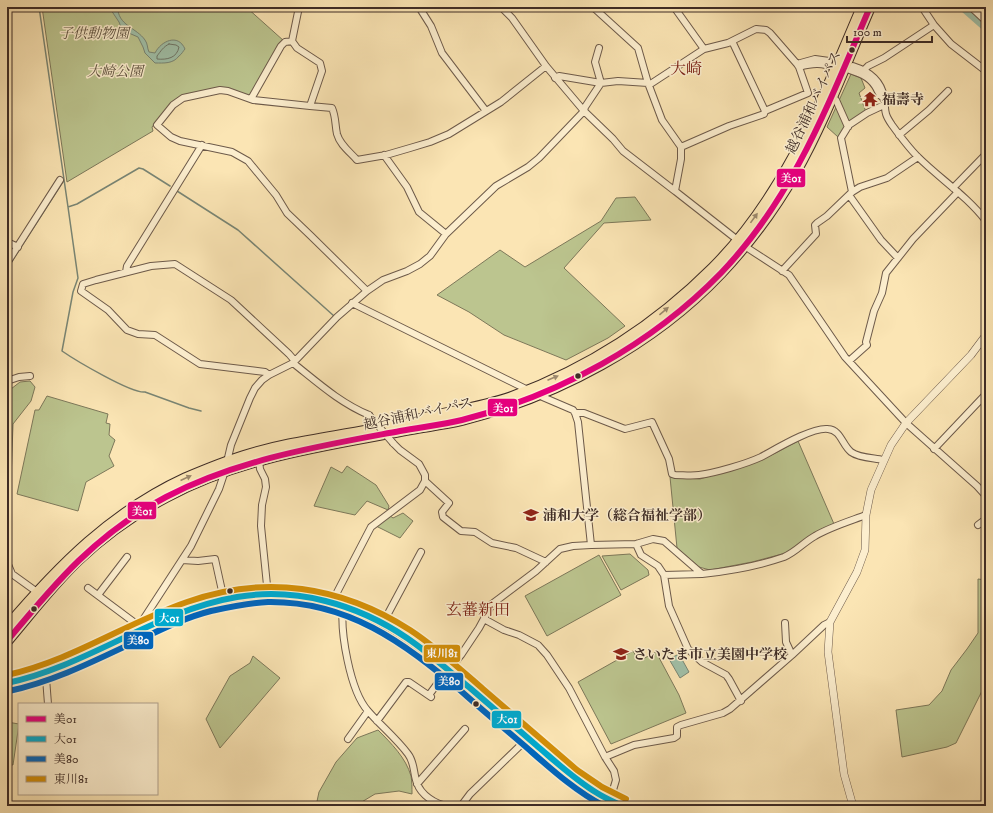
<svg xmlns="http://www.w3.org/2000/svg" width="993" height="813" font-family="'IM FELL DW Pica','Noto Serif JP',serif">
<rect width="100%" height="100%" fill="#fbe5b4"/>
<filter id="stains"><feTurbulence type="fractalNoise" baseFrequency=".005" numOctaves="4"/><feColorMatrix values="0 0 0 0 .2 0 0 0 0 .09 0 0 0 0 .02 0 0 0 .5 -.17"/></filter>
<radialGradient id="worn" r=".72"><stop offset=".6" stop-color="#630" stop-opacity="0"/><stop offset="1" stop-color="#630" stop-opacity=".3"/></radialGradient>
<path fill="#bcc58f" stroke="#7d785a" d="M42,7H246L284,41L252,94L248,96L227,89L172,103L152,127L153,131L67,182Z
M851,74L861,78L865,88L859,93L866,112L838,137L827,127Z
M635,197L651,220L604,223L564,268L625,326L608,338L566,360L504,335L469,312L437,295L500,250L525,267L601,221L616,198Z
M30,381L35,387L31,401L13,424L11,481H7V387L8,386L11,389L20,382Z
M47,396L108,414L106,423L110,424L109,435L115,440L109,456L114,466L86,482L78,511L17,494L35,410H39Z
M798,441L834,524L814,533L796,548L786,553L752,562L710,570L699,567L677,548L670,477L700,479L762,460Z
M347,466L376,485L389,506L388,510L367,501L355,515L314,506L331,467L342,473Z
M403,513L413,521L400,538L376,526L389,515L393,518Z
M630,554L648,570L649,575L621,590L602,556Z
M599,555L621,595L547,636L525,596Z
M978,579L986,580V683L956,743L947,747L902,757L896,710L929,705L942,691L951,670L967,649L978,633Z
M633,651L639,661L656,652L679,695L686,713L611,744L578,682Z
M253,656L280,678L220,748L206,719L230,676L250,663Z
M7,722L19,724L13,765L7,764Z
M378,730C391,743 406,758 411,776C412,781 412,788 412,794L399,791L375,794L355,806H316L319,792L336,762L357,738Z"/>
<path fill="#a0c0a8" stroke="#798574" d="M109,7H118C117,25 137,28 145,40C148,44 147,48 149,52L155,53C161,41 178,33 185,49C183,51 182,54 179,56C173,64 164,63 155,63L145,53L143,47L138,37L131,34L121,27L119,22Z
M679,654L689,672L680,678L669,659Z"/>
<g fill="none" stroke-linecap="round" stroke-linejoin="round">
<path stroke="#6f7667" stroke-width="1" d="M169,44L176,45L179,47C177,58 167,60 157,59V56C161,51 163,47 169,44Z"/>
<path stroke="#798574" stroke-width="1.5" d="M39,7L68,207L77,204L139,168L143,169L170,186
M177,191L238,230L334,316
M68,207L78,278L73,292L62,351C75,360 132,394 145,392L189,408L201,411
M7,269L64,180"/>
<path stroke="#a0c0a8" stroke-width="6" d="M961,7L986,29"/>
<g stroke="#6d5a4a" stroke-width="8">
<path id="minor" d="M299,7L292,41L297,48L320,63L322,71L310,106L332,108C336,117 335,125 337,134C340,145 350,152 357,160L386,155L410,148L430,142L449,134L501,102L546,66
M419,7L431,26L442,53L486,111
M501,7L512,18L546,66L584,111L613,139L623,151L675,191
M593,7L638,48L648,83L662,120L681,147V159L675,191L749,249L789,275L845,357L906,423L977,486L986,496
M674,7L704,49
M922,7L934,25L951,44L986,71
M971,7L986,21
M797,64L815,59L829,61
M853,66C869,71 881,80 884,97C886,111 883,112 892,125C900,136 908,147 917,156C940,179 967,196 986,221
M799,67C814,63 821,63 836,68
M844,68C856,72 868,75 875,86C878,90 878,94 882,97
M864,70L868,66L884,58L934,25
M555,78L559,76L601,83L595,62L599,48
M649,85L704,49L728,43L756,29L766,30L770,33L797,64L799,67L808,93L765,111L732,41
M251,99L281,46L285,42L292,41
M836,100L848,127
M310,106L253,100L228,91L220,90L183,98L173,105L157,125L171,137L180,141L232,152L248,161L276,195L287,213L311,236L367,291
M899,135L929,110L948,91
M681,147L729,126L764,114L765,111
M384,155L407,187L419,212L446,234
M953,188L986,154
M852,192L841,138L849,125L867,113L884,105
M849,195L881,240L898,258
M7,242L18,247
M7,263L60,180
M782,271L816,234L815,225L817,223L827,216L852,192L860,187L887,178L918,157
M126,272L127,266L202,145
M352,303L530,391
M849,361L867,345L866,342L874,311L882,293L886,273L913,239L958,192
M293,363C317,382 340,403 369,415
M269,375L265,372L200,364L155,335L138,334L127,330L108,310L81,291L83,284L96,280L151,266L175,264L231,300L289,354L295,361
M7,381L19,377L30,376
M538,395L573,410L575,413L578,422L591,545
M575,413H584L625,429L652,422L669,459L672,474L675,475C683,475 691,476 699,475C715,473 746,464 761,457C776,449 812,427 828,429C841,430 842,445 851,452C859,458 874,458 883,460
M934,449L986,394
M259,460L260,469L265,479L266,487L262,505L261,526L268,595
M227,462L231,445L250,398L255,388L262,380L269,375L293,363L337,317L367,291L383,280L407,271L420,264L430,256L446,234L496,186L528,167L539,158L584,111L585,107L601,83L618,81L648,83
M425,481L449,503L442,512L443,517L461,531L475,532L492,543L516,548L546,562
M7,498V501
M978,525L986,519
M636,544L641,555L658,566L664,575L669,606L688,649L702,662L726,675L729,679L741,701
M182,560L198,561L215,559L224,600
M7,562L12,574L37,592
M664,575L702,574
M88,588L139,626L140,628
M98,595L127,557
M332,602L371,527L420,490L425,481V475L419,464L400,450L393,443
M343,606C340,632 350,691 368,711C381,726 396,738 408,754C415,763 413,773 417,783C421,795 435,804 447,806
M484,619L504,630L519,635L538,645L547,655L569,688L605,757L614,771L616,780L610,800
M383,623L421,552
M785,623L786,642L792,655
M139,626L191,546L219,489L225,471
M44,674L46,678L48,704
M429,695L446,672L449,670L461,655L479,628L492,604L536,571L560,549L573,546L591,545L636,544L653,539L664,541L702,574C729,571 758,566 784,557C796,552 804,542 815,536C830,527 850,521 866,515
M377,721L406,682H409L431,697
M348,739L368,711
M605,757L634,745L674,738L677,736V727L681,725L723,713L730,709L792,655L824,625L830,622
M417,784L465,729
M461,806L470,794L528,738"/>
</g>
<g stroke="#6d5a4a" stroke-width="8">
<path id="tertiary" d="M853,806L844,774L828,652L830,622L857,572L865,550L866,515L871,490L891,445L906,423L971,355L986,335"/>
</g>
<g stroke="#3e2c26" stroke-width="10">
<path id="secondary" d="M7,683C55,675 97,650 141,630C162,620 184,610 206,604C291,580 364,602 432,656L572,776L598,794L622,806"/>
</g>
<g stroke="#3e2c26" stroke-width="12">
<path id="trunk" d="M7,627C59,566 112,512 186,478C205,470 224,462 244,456C285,443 328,438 370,430C397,424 425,418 452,412C472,408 492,404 512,397C587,369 656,325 713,268C785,196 823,99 862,7
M7,641C30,614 52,585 78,560C104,535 134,514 166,497C241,456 328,445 411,429C428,426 445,424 462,420C556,396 653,345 721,273C749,243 775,208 795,173C825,120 846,62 870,7"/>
</g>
<use href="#minor" stroke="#fceece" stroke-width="6"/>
<use href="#tertiary" stroke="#fceece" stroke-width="7"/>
<use href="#secondary" stroke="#fceece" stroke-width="8"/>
<use href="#trunk" stroke="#fbe5b4" stroke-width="10"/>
<g stroke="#6d5a4a" stroke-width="8" stroke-linecap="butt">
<path id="minor-bridge" d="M369,415L393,443"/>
</g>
<use href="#minor-bridge" stroke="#fceece" stroke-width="6"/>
<g stroke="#fceece" stroke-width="9">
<path id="bus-1" d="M7,641C56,582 96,534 166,497C239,459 320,446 400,431C421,427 442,425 462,420C559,395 651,345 721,273C794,197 829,102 870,7"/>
</g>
<g stroke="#fceece" stroke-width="9">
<path id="bus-2" d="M7,683C88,666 155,611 237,597C296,587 357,604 407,638C429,653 449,671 470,688C492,707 514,726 536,745C556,762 575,780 597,793C605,798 614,802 622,806"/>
</g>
<g stroke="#fceece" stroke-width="9">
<path id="bus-3" d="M9,691C56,681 98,659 141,639C164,628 187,617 211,611C230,607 249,603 268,602C348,601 403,642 461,691C482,710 504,728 526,747C550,768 575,791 604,806"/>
</g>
<g stroke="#fceece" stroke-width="9">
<path id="bus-4" d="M7,675C71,661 126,623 187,602C265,574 341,586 410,630C436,647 460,669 483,689C514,716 546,743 577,770L602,787L626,799"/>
</g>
<use href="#bus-1" stroke="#e5007d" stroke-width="6"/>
<use href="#bus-2" stroke="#00a9ce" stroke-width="6"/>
<use href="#bus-3" stroke="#0065bd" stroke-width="6"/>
<use href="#bus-4" stroke="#d28e08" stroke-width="6"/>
</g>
<defs><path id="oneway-solid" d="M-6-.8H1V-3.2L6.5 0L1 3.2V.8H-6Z"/></defs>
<g fill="#9c886d">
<use href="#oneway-solid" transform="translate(754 218) rotate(-54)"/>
<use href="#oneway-solid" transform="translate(664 311) rotate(-40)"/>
<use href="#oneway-solid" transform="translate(553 378) rotate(-23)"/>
<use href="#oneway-solid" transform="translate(186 478) rotate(-24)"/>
</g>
<defs>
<g id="temple-bare" transform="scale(1.2)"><path d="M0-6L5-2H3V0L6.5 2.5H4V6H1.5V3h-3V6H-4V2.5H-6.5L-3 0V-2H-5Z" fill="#8f2418" stroke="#fceece" stroke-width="2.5" paint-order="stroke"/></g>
<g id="university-bare" transform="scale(1.2)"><path d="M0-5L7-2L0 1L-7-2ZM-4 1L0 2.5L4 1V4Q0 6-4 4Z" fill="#8f2418" stroke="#fceece" stroke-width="2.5" paint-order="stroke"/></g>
<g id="school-bare" transform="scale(1.2)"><path d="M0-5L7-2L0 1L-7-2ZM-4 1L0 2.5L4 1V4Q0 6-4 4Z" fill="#8f2418" stroke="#fceece" stroke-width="2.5" paint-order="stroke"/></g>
</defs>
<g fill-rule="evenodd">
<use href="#temple-bare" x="870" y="99"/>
<use href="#university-bare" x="531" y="515"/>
<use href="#school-bare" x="621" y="654"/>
</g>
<g fill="#3e2c26" stroke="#fceece" stroke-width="1.5">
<circle cx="852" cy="50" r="3.5"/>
<circle cx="578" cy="376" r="3.5"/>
<circle cx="230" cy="591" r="3.5"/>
<circle cx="34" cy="609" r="3.5"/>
<circle cx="476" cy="704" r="3.5"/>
</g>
<g text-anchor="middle" stroke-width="3" stroke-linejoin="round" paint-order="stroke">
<g font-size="14" font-style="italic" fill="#5e5240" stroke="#fceece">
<text x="94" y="38">子供動物園</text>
<text x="115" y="76">大崎公園</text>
</g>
<g font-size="14" font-weight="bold" fill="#3e2c26" stroke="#fceece" text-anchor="start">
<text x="882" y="104">福壽寺</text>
<text x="543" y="520">浦和大学（総合福祉学部）</text>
<text x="633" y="659">さいたま市立美園中学校</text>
</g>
<g font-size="14" fill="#3e2c26" stroke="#fceece">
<text transform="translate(813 102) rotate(-65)" y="5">越谷浦和バイパス</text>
<text transform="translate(418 413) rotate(-12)" y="5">越谷浦和バイパス</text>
</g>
<g font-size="16" fill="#7a1f14" stroke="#fceece">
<text x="686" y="74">大崎</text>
<text x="478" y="615">玄蕃新田</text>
</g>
</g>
<g stroke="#fceece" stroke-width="1.5">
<rect x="776" y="168" width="30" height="20" rx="4" fill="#e5007d"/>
<rect x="487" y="398" width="31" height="19" rx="4" fill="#e5007d"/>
<rect x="127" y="501" width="30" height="19" rx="4" fill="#e5007d"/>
<rect x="154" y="608" width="30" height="19" rx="4" fill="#00a9ce"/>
<rect x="123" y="631" width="31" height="19" rx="4" fill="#0065bd"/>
<rect x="423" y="644" width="38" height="19" rx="4" fill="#d28e08"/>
<rect x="434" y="672" width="30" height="19" rx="4" fill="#0065bd"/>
<rect x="491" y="710" width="31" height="19" rx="4" fill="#00a9ce"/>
</g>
<g font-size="11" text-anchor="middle" font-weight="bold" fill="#fff">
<text x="791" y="182">美01</text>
<text x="503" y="412">美01</text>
<text x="142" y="515">美01</text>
<text x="169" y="622">大01</text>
<text x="138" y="644">美80</text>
<text x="442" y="657">東川81</text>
<text x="449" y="685">美80</text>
<text x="507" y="723">大01</text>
</g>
<rect width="993" height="813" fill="none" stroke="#fbe5b4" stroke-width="24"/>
<rect x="8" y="8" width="977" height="797" fill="none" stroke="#3e2c26" stroke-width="2"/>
<rect x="12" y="12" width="969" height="789" fill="none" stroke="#3e2c26"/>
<rect x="18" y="703" width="140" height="92" fill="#fceece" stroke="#b0a08b"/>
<rect x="26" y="716" width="20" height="6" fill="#e5007d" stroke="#b0a08b"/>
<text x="54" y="723" font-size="12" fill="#3e2c26">美01</text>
<rect x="26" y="736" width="20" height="6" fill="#00a9ce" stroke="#b0a08b"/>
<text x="54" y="743" font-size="12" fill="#3e2c26">大01</text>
<rect x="26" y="756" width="20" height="6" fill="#0065bd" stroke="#b0a08b"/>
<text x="54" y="763" font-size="12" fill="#3e2c26">美80</text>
<rect x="26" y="776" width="20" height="6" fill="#d28e08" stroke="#b0a08b"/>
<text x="54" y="783" font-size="12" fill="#3e2c26">東川81</text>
<path d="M847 36v6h85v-6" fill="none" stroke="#3e2c26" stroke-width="2"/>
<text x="853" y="36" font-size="12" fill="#3e2c26" stroke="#fceece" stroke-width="3" paint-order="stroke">100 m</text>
<rect width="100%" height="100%" filter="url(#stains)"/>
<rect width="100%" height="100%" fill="url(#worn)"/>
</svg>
